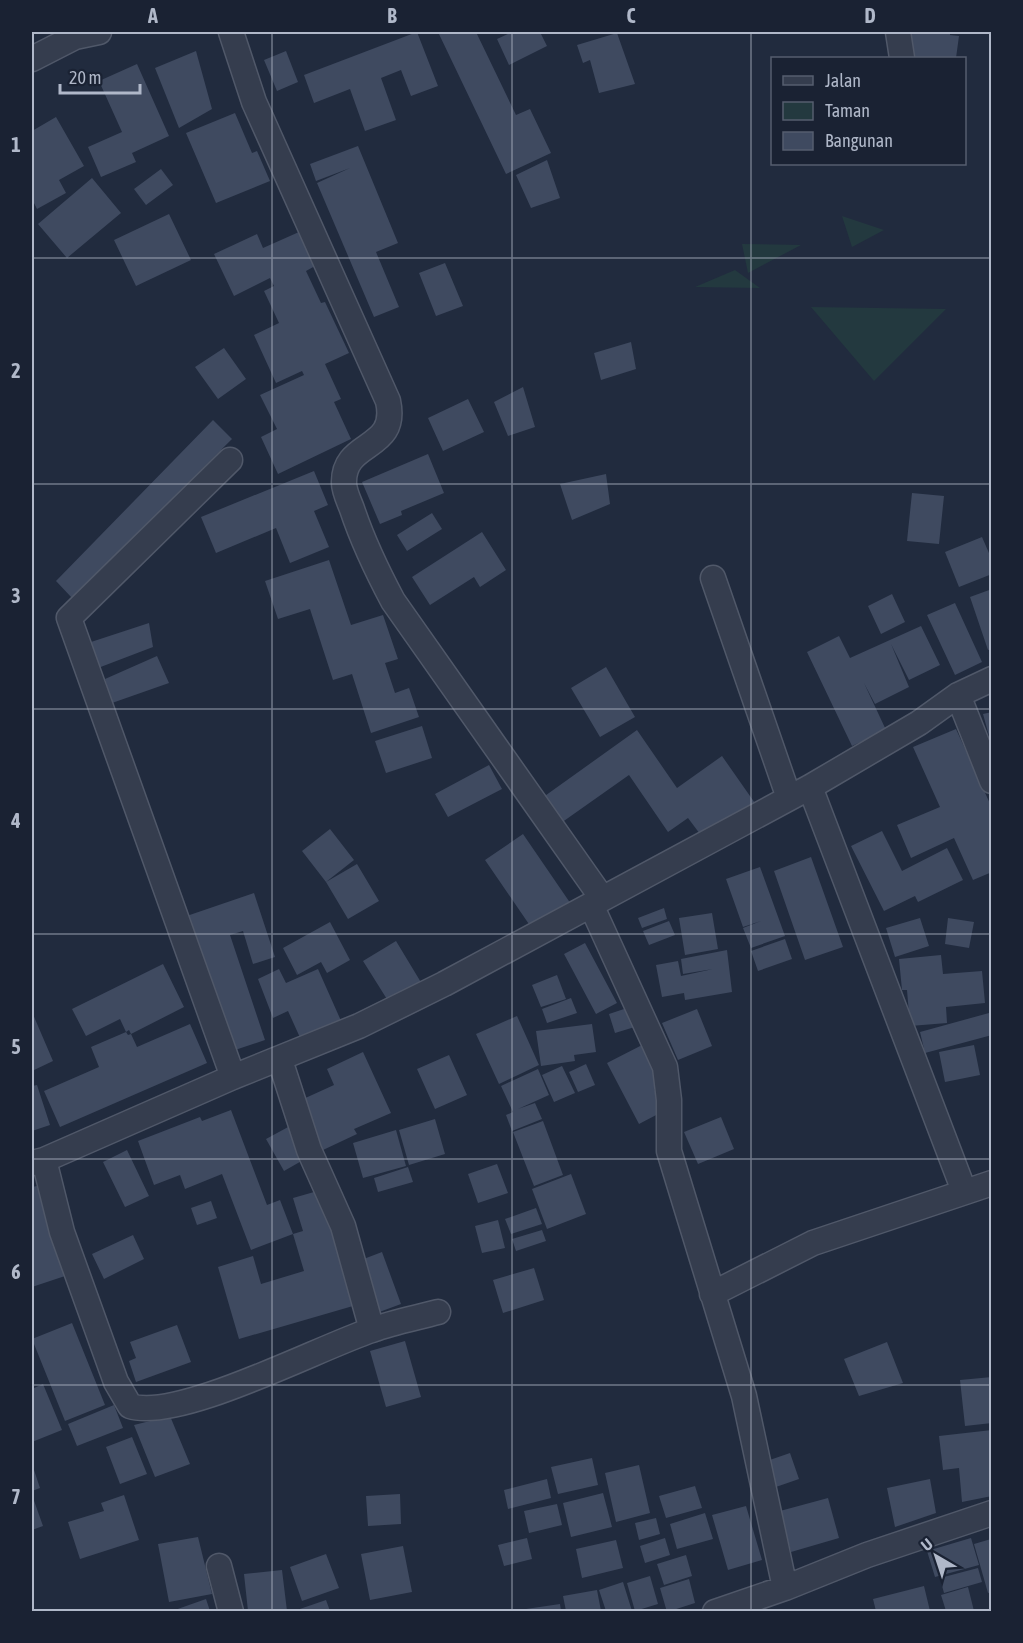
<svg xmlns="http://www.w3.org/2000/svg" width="1023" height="1643" font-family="'Asap Condensed',sans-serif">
<rect width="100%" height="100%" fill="#212b3e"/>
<path fill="#23393f" d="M842,216L884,230L852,247Z
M742,244L801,245L748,273Z
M735,270L760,288L695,287Z
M811,307L946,309L874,381Z"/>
<path fill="#3f4a60" d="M417,32L438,86L411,96L401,70L381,78L396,120L365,131L350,89L314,103L304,75Z
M438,32H476L516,115L530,109L551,153L506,174Z
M512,32H540L547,46L509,65L497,39Z
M908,32H950V35L959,36L956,58H912Z
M617,33L635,84L599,93L590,60L583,63L577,45Z
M196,51L212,109L179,128L155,68Z
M286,51L298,82L277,91L264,60Z
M137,64L169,136L132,153L136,162L101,177L88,147L122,132L99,81Z
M235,113L252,153L257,151L270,181L216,203L186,133Z
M56,117L84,166L59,180L66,193L37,209L32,199V131Z
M358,146L398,243L376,252L399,307L374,317L317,183L350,168L316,181L310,164Z
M547,160L560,198L531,208L516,175Z
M161,169L173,185L146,205L134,189Z
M92,178L121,213L67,258L38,224Z
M169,214L191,260L136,286L114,240Z
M299,232L315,266L306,271L321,303L325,302L349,353L325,364L341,399L334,402L351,439L278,474L261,437L277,429L260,395L304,375L302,371L276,383L254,335L279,323L264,291L274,286L270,278L234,296L214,254L257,234L263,248Z
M445,263L463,306L436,316L419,273Z
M631,342L636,369L601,380L594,353Z
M224,348L246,379L218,399L195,367Z
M523,387L535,427L508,436L494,402Z
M468,399L484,432L443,451L428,418Z
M213,420L232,439L72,598L56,581Z
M428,454L444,493L401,511L402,515L380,524L362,482Z
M314,471L328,505L314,511L329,547L290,563L276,528L216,553L201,517Z
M606,474L610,504L572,520L560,484Z
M912,493L944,496L939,544L907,541Z
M432,513L442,529L407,551L397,535Z
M482,532L506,570L480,587L474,577L430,605L412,577Z
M982,537L992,560V574L959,587L945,552Z
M329,560L351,625L383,615L398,659L385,663L395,693L409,688L419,717L371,733L352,674L333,680L310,609L278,619L265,581Z
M992,589V649L988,650L970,597Z
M892,594L905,622L881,634L868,606Z
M955,603L982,662L955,675L927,615Z
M149,623L153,647L98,668L91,642Z
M921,626L940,665L909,680L891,644L909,687L875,704L864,683L886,730L852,746L807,652L839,636L850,658Z
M157,656L169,683L112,703L105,679Z
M606,667L635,717L600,737L571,688Z
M992,712V743H991L983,714Z
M422,726L432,758L386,773L375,741Z
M956,729L992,808V872L973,880L954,838L911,858L897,825L940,807L913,747Z
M637,730L677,788L722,756L757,806L706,842L688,818L668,832L629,775L561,823L542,798Z
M489,765L502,789L448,817L435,794Z
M330,829L354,860L326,882L357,864L379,901L348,919L326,882L302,851Z
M882,831L902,871L947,848L963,880L918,902L915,896L884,911L851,846Z
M523,834L573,907L535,933L485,860Z
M811,857L843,947L805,960L774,871Z
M760,867L785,936L751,948L743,928L761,921L743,927L726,879Z
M254,893L275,957L253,964L243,931L230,935L265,1040L220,1055L175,920Z
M664,908L667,919L642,928L638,918Z
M712,913L718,949L685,955L679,918Z
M920,918L929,946L895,957L886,928Z
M948,918L974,922L969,948L945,944Z
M669,921L675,935L649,945L643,931Z
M330,922L350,960L327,973L321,962L297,975L283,948Z
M785,939L792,959L758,971L751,951Z
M396,941L422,984L390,1004L363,961Z
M585,943L617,1003L596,1014L564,954Z
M727,950L732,992L685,1000L684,993L662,997L656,965L678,961L681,976L713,969L683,974L681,959Z
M941,955L943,974L982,971L985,1003L946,1007L947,1023L910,1026L907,990H902L899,959Z
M163,964L184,1007L131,1034L129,1030L126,1032L128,1035L131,1034L137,1047L190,1024L207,1063L60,1127L44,1091L99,1067L91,1047L126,1032L120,1019L86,1036L72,1009Z
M279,969L286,983L318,969L342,1023L302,1042L288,1011L273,1018L258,979Z
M557,975L566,999L541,1007L532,985Z
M571,998L577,1013L547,1023L542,1009Z
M630,1007L638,1026L615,1033L609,1014Z
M697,1009L712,1046L678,1060L662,1023Z
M32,1012L53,1061L32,1071Z
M989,1013L992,1035L925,1053L920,1032Z
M517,1016L539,1065L499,1084L476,1034Z
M592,1024L596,1052L574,1055L575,1061L541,1066L536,1031Z
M646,1043L660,1086L654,1089L662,1104L660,1113L639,1124L607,1063Z
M974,1045L980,1075L945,1082L939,1052Z
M363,1052L391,1113L354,1129L357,1134L323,1150L301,1100L334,1085L327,1069Z
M449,1055L467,1095L435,1109L417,1069Z
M586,1064L595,1085L578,1092L569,1072Z
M562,1066L575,1093L554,1102L542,1075Z
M538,1069L549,1095L518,1109L535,1103L542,1119L512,1131L506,1115L513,1112L501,1086Z
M37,1085L50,1125L32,1131V1086Z
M231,1110L267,1205L280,1200L293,1234L251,1250L222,1174L185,1189L180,1175L154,1185L138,1141L200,1117L202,1121Z
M721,1117L734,1149L698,1164L684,1132Z
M435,1119L445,1154L409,1165L399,1130Z
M543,1121L563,1175L534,1186L513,1132Z
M290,1126L305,1159L284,1171L266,1139Z
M396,1130L406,1166L363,1178L353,1143Z
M127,1150L149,1196L125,1207L103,1162Z
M497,1164L508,1193L478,1203L468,1174Z
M408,1167L413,1182L378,1192L374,1178Z
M571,1174L586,1214L547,1229L532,1189Z
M37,1186L65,1276L32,1287V1187Z
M321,1190L353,1306L239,1339L218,1267L253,1256L261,1284L304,1271L293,1234L303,1231L293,1198Z
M211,1201L217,1218L197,1225L191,1208Z
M536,1208L542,1224L511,1234L505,1219Z
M498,1220L505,1248L482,1253L475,1226Z
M542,1230L546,1241L516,1251L512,1239Z
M133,1235L144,1259L104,1279L92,1254Z
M382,1252L401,1304L374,1314L361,1260Z
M534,1268L544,1300L503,1313L493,1280Z
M72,1323L105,1405L65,1421L32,1339Z
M177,1325L191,1362L136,1382L129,1361L136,1358L130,1342Z
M405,1341L421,1397L386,1407L370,1351Z
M887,1342L903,1383L859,1396L844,1359Z
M992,1377V1423L965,1426L960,1380Z
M43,1384L62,1430L32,1442V1389Z
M114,1405L123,1428L77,1446L68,1424Z
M170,1416L190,1464L155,1477L134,1425Z
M992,1430V1496L962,1502L959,1468L943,1470L939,1436Z
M132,1437L147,1474L120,1484L106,1447Z
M790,1453L799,1479L773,1488L764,1462Z
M592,1458L598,1485L558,1494L551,1467Z
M32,1464L40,1488L32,1491Z
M639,1465L650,1513L616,1522L605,1473Z
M547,1479L551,1498L508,1509L504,1490Z
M930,1479L936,1513L895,1527L887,1488Z
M695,1486L702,1508L666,1518L659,1496Z
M603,1493L612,1527L571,1537L563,1503Z
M400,1494L401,1524L368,1526L366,1496Z
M32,1495L43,1526L32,1530Z
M124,1495L139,1540L80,1559L68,1522L104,1511L101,1503Z
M828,1498L839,1538L791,1552L780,1511Z
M557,1504L562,1525L529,1533L524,1511Z
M746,1506L762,1560L728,1570L712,1515Z
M705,1513L713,1539L677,1549L670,1524Z
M656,1518L660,1534L639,1540L635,1523Z
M198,1537L212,1594L169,1602L158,1544Z
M527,1538L532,1559L504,1566L498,1545Z
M665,1538L670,1555L645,1563L640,1546Z
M971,1538L979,1565L935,1577L927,1551Z
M991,1539L992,1592L988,1593L974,1544Z
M616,1540L623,1568L582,1578L576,1549Z
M403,1546L412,1592L370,1600L361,1554Z
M326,1554L339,1588L302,1601L290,1567Z
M686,1555L692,1576L664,1585L657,1564Z
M978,1568L982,1582L944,1593L940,1578Z
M282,1570L287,1611H248L244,1574Z
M650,1576L658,1604L635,1611L627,1583Z
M689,1579L695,1603L667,1612L660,1588Z
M623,1582L632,1611H606L599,1590Z
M924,1586L930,1611H876L873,1599Z
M968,1587L974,1611H946L941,1595Z
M597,1590L601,1611H566L563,1596Z
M206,1599L210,1611H172Z
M326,1600L330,1611H294Z
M560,1604L561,1611H526V1609Z"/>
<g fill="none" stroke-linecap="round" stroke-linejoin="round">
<g stroke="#505869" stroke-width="27">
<path id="minor" d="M231,32L254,102L388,401C399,452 343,439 344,483C344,491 349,501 352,509C363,542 377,571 393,601L602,898
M898,32L902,58
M32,59L75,37L99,32
M230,460L69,618L233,1077
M713,578L789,798
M958,695L992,781
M810,787L964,1191
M592,907L665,1067L669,1100V1151L744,1396L785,1588
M280,1060L309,1150L343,1226L372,1330
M44,1160L62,1232L116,1382L130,1406C178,1422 320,1347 372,1330C393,1322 416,1318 438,1312
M32,1163L44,1160L233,1077L359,1026L444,984L810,787L919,723L958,695L992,679
M712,1294L813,1243L992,1183
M219,1566L231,1612
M715,1612L785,1588L867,1555L992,1513"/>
</g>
<use href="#minor" stroke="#353d4e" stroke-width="24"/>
</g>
<path fill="none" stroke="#b0b8c9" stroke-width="1.5" stroke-opacity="0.55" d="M272,32V1612M512,32V1612M751,32V1612M32,258H992M32,484H992M32,709H992M32,934H992M32,1159H992M32,1385H992"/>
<rect width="1023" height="1643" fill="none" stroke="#1a2233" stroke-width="66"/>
<rect x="771" y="57" width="195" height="108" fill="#1a2233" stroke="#565e6f" stroke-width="1.5"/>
<rect x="783" y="76" width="30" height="9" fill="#353d4e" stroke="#565e6f" stroke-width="1.5"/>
<text x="825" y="87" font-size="18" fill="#b0b8c9">Jalan</text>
<rect x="783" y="102" width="30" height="18" fill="#23393f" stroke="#565e6f" stroke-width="1.5"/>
<text x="825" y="117" font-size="18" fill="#b0b8c9">Taman</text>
<rect x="783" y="132" width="30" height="18" fill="#3f4a60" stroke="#565e6f" stroke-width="1.5"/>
<text x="825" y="147" font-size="18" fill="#b0b8c9">Bangunan</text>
<g transform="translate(936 1556) rotate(321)" stroke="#1a2233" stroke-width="4.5" paint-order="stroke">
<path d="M0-4.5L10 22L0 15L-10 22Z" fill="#b0b8c9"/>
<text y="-9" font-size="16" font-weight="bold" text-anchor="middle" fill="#b0b8c9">U</text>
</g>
<path d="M60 84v9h80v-9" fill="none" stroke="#b0b8c9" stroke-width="3"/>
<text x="69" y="84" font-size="18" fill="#b0b8c9" stroke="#1a2233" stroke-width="4.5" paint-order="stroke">20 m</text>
<rect x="33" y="33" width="957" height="1577" fill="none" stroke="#b0b8c9" stroke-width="2"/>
<g font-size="20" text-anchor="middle" font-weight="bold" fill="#b0b8c9">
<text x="153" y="23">A</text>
<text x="392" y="23">B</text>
<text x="631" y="23">C</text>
<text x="870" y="23">D</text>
<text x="16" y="152">1</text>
<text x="16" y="378">2</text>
<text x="16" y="603">3</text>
<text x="16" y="828">4</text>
<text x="16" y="1054">5</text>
<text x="16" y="1279">6</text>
<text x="16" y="1504">7</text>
</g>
</svg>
